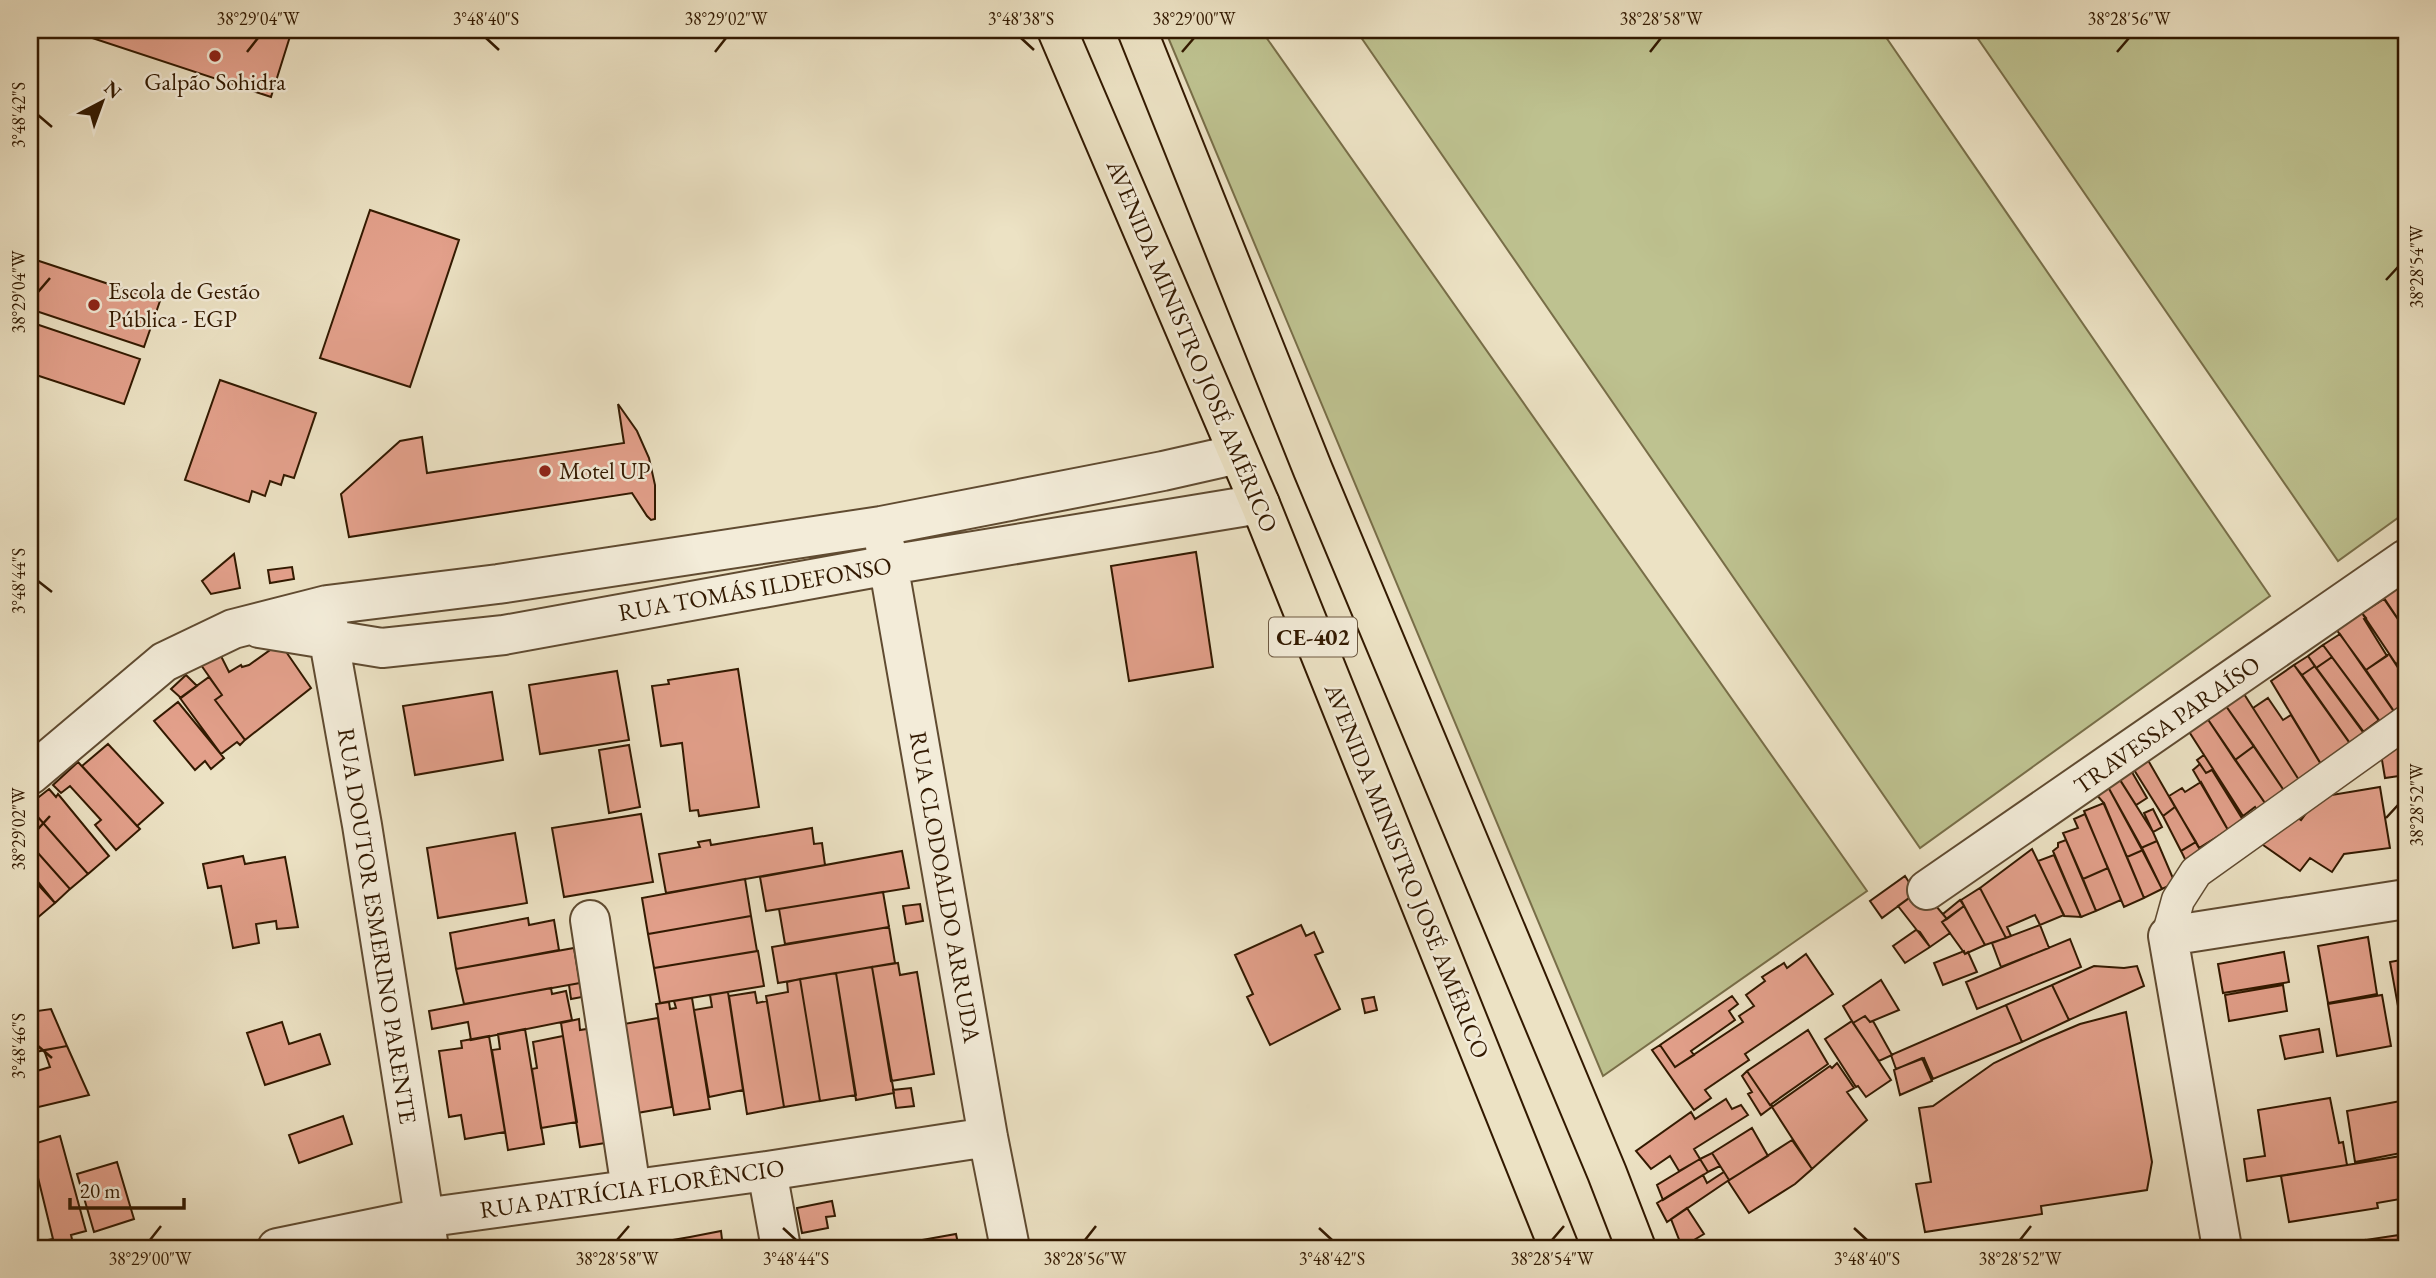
<svg xmlns="http://www.w3.org/2000/svg" width="2436" height="1278" font-family="'EB Garamond',serif">
<rect width="100%" height="100%" fill="#ece2c4"/>
<filter id="stains"><feTurbulence type="fractalNoise" baseFrequency=".00286" numOctaves="4"/><feColorMatrix values="0 0 0 0 .2 0 0 0 0 .09 0 0 0 0 .02 0 0 0 .5 -.17"/></filter>
<radialGradient id="worn" r=".72"><stop offset=".6" stop-color="#630" stop-opacity="0"/><stop offset="1" stop-color="#630" stop-opacity=".3"/></radialGradient>
<path fill="#bec290" stroke="#786e48" stroke-width="2" d="M1165,30H1261L1867,891L1603,1076Z
M1356,30H1881L2270,596L1920,848Z
M1972,30H2406V512L2338,561Z"/>
<path fill="#e3a08b" stroke="#321900" stroke-width="2" d="M68,30H292L271,97Z
M370,210L459,240L410,387L320,358Z
M30,258L160,301L144,347L30,309Z
M30,322L140,359L124,404L30,373Z
M220,380L316,413L294,478L284,475L281,485L270,481L265,496L252,491L249,502L185,480Z
M618,404L637,431L649,458L655,485V519L651,520L647,516L632,493L349,537L341,494L400,441L422,437L427,473L624,443Z
M1196,552L1213,667L1129,681L1111,566Z
M234,554L240,588L211,594L202,581Z
M292,567L294,579L270,583L268,570Z
M2399,584L2406,595V631L2382,595Z
M2384,599L2406,631V657L2396,664L2362,613Z
M2362,613L2366,618L2364,619L2387,656L2366,670L2336,629Z
M2340,634L2397,716L2383,726L2323,645Z
M280,643L311,688L245,740L215,700L222,695L201,665L221,656L229,672L241,665L242,667L249,665Z
M2323,645L2332,657L2316,668L2308,656Z
M2389,654L2406,680V715L2400,720L2366,670Z
M2308,656L2315,666L2302,675L2294,665Z
M2332,657L2379,720L2363,732L2316,668Z
M2294,665L2356,752L2327,774L2271,681Z
M2315,666L2366,735L2352,746L2302,675Z
M738,669L759,807L699,816L698,810L690,811L682,743L661,746L652,686L669,684L668,680Z
M617,671L629,740L540,754L529,685Z
M186,675L197,686L181,698L171,689Z
M209,677L222,695L215,700L245,740L240,745L237,742L221,754L180,698Z
M492,692L503,760L415,775L403,706Z
M2244,694L2299,780L2285,792L2226,706Z
M2268,698L2283,720L2291,715L2322,766L2299,780L2253,708Z
M178,702L224,758L211,769L205,761L195,770L154,721Z
M2226,706L2254,746L2235,760L2207,718Z
M2207,718L2267,806L2258,812L2255,807L2243,816L2188,730Z
M2406,729V775L2385,778L2380,748Z
M108,744L163,803L137,826L82,766Z
M629,745L640,807L609,813L599,750Z
M2254,746L2287,795L2267,806L2235,760Z
M2145,755L2175,807L2163,816L2131,765Z
M2204,755L2213,769L2206,773L2197,760Z
M78,762L140,829L116,850L95,825L101,820L70,786L61,793L53,785Z
M2200,764L2206,773L2212,770L2243,820L2228,830L2193,770Z
M2129,767L2147,798L2136,805L2117,775Z
M2118,777L2153,832L2157,841L2141,848L2107,785Z
M2201,782L2228,830L2199,848L2169,796L2182,788L2185,792Z
M2107,785L2143,850L2127,857L2103,802L2095,793Z
M2380,787L2390,848L2344,854L2332,872L2310,858L2300,871L2256,840L2291,813L2301,820L2324,789L2332,795Z
M49,789L56,797L58,794L109,856L88,874L30,808V804Z
M2104,803L2144,898L2124,907L2084,811Z
M2175,807L2196,842L2181,851L2163,816Z
M30,808L88,874L70,889L30,844Z
M2153,809L2162,827L2153,832L2144,813Z
M641,814L653,882L564,897L552,828Z
M2085,814L2108,868L2083,879L2063,833L2078,828L2074,819Z
M812,828L814,844L822,843L825,865L666,893L659,854L700,847L698,842L710,840L711,845Z
M515,833L527,903L438,918L427,848Z
M2066,840L2096,911L2081,917L2053,851L2058,847V843Z
M2157,841L2175,883L2162,889L2141,848Z
M2196,842L2205,859L2187,863L2181,851Z
M30,844L70,889L55,903L30,872Z
M2032,849L2064,915L2040,925L2035,915L2007,927L2011,936L2006,938L1980,888Z
M2143,850L2162,889L2144,898L2127,857Z
M902,851L909,888L766,911L760,877Z
M2054,855L2081,917L2064,916L2038,861Z
M243,856L245,864L285,857L298,927L277,929L276,921L256,924L259,943L233,948L221,886L208,888L203,864Z
M2108,868L2121,900L2096,911L2083,879Z
M30,876L55,903L30,924Z
M1905,876L1916,893L1882,918L1870,901Z
M745,879L751,916L648,934L642,898Z
M1980,888L2006,938L1985,945L1961,900Z
M883,892L889,927L785,944L779,909Z
M1916,893L1931,900L1947,919L1942,922L1950,933L1930,947L1898,906Z
M1960,900L1964,906L1947,919L1943,914Z
M920,904L923,921L906,924L903,906Z
M1964,906L1985,945L1965,954L1942,922Z
M751,916L757,951L654,968L648,934Z
M528,918L529,925L554,920L559,950L456,969L450,933Z
M1301,925L1306,936L1314,932L1323,952L1315,955L1340,1009L1270,1045L1247,997L1253,994L1235,955Z
M2040,925L2049,948L2001,967L1992,943Z
M889,927L895,963L778,983L772,947Z
M1916,930L1920,932L1930,947L1905,963L1893,946Z
M2368,937L2377,994L2328,1003L2318,946Z
M2070,939L2081,967L1977,1009L1966,982Z
M574,948L580,983L464,1004L456,969Z
M758,951L764,986L660,1003L654,968Z
M1964,951L1965,954L1968,952L1977,972L1943,985L1934,963Z
M2284,952L2289,982L2223,993L2218,964Z
M1806,954L1833,994L1745,1054L1749,1060L1705,1090L1711,1098L1694,1110L1652,1050L1660,1045L1675,1067L1743,1022L1739,1016L1754,1006L1746,995L1765,981L1762,977L1784,963L1787,968Z
M2406,959V1050L2390,962Z
M898,963L900,975L917,972L934,1074L891,1081L872,967Z
M2094,966L2124,968L2137,966L2144,986L2069,1020L2052,985Z
M872,967L894,1093L856,1100L836,973Z
M836,973L856,1095L820,1101L800,979Z
M800,979L820,1101L784,1107L766,996L788,992L787,982Z
M1881,980L1899,1010L1870,1022L1865,1016L1853,1023L1843,1006Z
M580,983L582,997L571,999L569,985Z
M2052,985L2069,1020L2022,1042L2006,1005Z
M2283,985L2287,1011L2229,1021L2225,995Z
M551,988L552,994L566,991L572,1020L471,1040L468,1022L432,1029L429,1011Z
M728,992L743,1090L709,1097L694,1010L712,1007L710,995Z
M755,992L757,1003L767,1001L784,1107L747,1114L729,996Z
M2382,995L2391,1046L2337,1056L2328,1004Z
M1732,996L1738,1004L1729,1011L1735,1020L1691,1051L1694,1055L1675,1067L1660,1045Z
M1374,997L1377,1010L1365,1013L1362,999Z
M692,998L710,1109L674,1115L656,1004L669,1002L670,1009L676,1008L674,1001Z
M2006,1005L2022,1042L1933,1079L1924,1058L1896,1069L1891,1055Z
M51,1009L67,1046L30,1053V1012Z
M2126,1012L2152,1162L2147,1190L2041,1206L2042,1214L1925,1232L1916,1184L1931,1182L1919,1108L1933,1106L1994,1063L2040,1041L2080,1024Z
M1865,1016L1870,1022L1873,1021L1892,1055L1879,1061L1853,1023Z
M658,1018L672,1107L637,1113L624,1024Z
M579,1019L580,1030L599,1027L618,1141L580,1147L561,1023Z
M1852,1021L1891,1080L1866,1097L1858,1086L1856,1087L1825,1039Z
M282,1022L289,1044L320,1034L330,1064L265,1085L247,1033Z
M525,1029L544,1144L508,1150L492,1050L500,1049L498,1034Z
M2319,1029L2323,1052L2285,1059L2280,1036Z
M1808,1030L1828,1064L1770,1105L1747,1071Z
M489,1036L505,1132L465,1139L461,1115L449,1117L439,1051L462,1048L461,1041Z
M563,1036L577,1122L541,1128L532,1069L537,1068L533,1042Z
M67,1046L89,1095L30,1109V1073L50,1067L44,1050Z
M1922,1058L1932,1081L1900,1095L1894,1070Z
M1837,1063L1854,1088L1847,1092L1867,1120L1812,1169L1772,1107L1830,1066L1832,1068Z
M1747,1071L1770,1105L1773,1106L1761,1115L1748,1094L1752,1092L1742,1076Z
M911,1088L914,1106L896,1108L893,1090Z
M2330,1098L2339,1143L2343,1142L2347,1165L2247,1181L2244,1159L2265,1156L2258,1110Z
M1726,1099L1732,1109L1741,1105L1748,1115L1694,1149L1700,1159L1679,1171L1670,1156L1651,1169L1636,1151L1691,1112L1695,1119Z
M2406,1100V1152L2355,1162L2347,1111Z
M343,1116L352,1144L299,1163L289,1135Z
M1752,1128L1768,1156L1729,1180L1712,1153Z
M60,1136L86,1231L71,1235L74,1248H34L33,1243L53,1239L30,1145Z
M1792,1140L1812,1169L1795,1184L1749,1213L1728,1181Z
M1712,1153L1720,1166L1708,1172L1700,1159Z
M2401,1156L2406,1181V1198L2377,1203L2378,1208L2289,1222L2281,1176Z
M1700,1159L1708,1172L1663,1200L1657,1185Z
M117,1162L134,1219L94,1232L77,1174Z
M1724,1172L1729,1180L1667,1222L1657,1203L1703,1175L1707,1183Z
M832,1201L835,1216L826,1217L828,1228L802,1233L797,1208Z
M1687,1208L1704,1234L1682,1247L1671,1219Z
M721,1231L723,1248L632,1247L690,1237Z
M956,1234L959,1248H906L905,1243Z
M2406,1234V1248H2366L2365,1240Z
M2365,1240L2366,1248H2315L2321,1247Z"/>
<g fill="none" stroke-linecap="round" stroke-linejoin="round">
<g stroke="#604b31" stroke-width="35">
<path id="pedestrian" d="M2168,936L2178,900L2196,872L2406,722"/>
</g>
<g stroke="#604b31" stroke-width="42">
<path id="minor" d="M884,540L988,1137L1010,1248
M328,617L329,641L362,825L429,1248
M259,628L382,648L504,635L889,565L1260,504
M30,775L164,662L233,629L327,605L498,584L881,526L1163,471L1238,454
M1927,890L2406,559
M590,920L631,1189
M767,1171L781,1248
M277,1248L423,1218L767,1171L988,1137
M2222,1248L2168,936L2406,899"/>
</g>
<g stroke="#321900" stroke-width="42">
<path id="primary" d="M1057,30L1260,504L1559,1248
M1137,30L1313,470L1607,1173L1636,1248"/>
</g>
<use href="#pedestrian" stroke="#f3ecd9" stroke-width="32"/>
<use href="#minor" stroke="#f3ecd9" stroke-width="38"/>
<use href="#primary" stroke="#ece2c4" stroke-width="38"/>
</g>
<path fill="none" stroke="#321900" stroke-width="2.5" d="M486,38L499,50M1021,38L1034,50M247,52L258,38M715,52L726,38M1182,52L1194,38M1650,52L1661,38M2117,52L2129,38M38,115L52,127M2386,280L2398,267M38,292L50,278M38,581L52,592M2386,818L2398,805M38,829L50,816M38,1046L52,1058M783,1228L796,1240M1319,1228L1332,1240M1854,1228L1867,1240M150,1240L161,1226M617,1240L629,1226M1085,1240L1096,1226M1552,1240L1564,1226M2020,1240L2031,1226"/>
<g fill="#8f2418" stroke="#f3ecd9" stroke-width="2.5">
<circle cx="215" cy="56" r="7"/>
<circle cx="94" cy="305" r="7"/>
<circle cx="545" cy="471" r="7"/>
</g>
<g text-anchor="middle" stroke-width="5" stroke-linejoin="round" paint-order="stroke">
<rect fill="#f3ecd9" stroke="#6c5841" stroke-width="2" x="1269" y="617.5" width="88" height="39" rx="5"/>
<g font-size="23" font-weight="bold" fill="#321900">
<text x="1313" y="645">CE-402</text>
</g>
<g font-size="24" fill="#321900" stroke="#f3ecd9" text-anchor="start">
<text x="215" y="90" text-anchor="middle">Galpão Sohidra</text>
<text x="108" y="299">Escola de Gestão<tspan x="108" dy="28">Pública - EGP</tspan></text>
<text x="559" y="479">Motel UP</text>
</g>
<g font-size="24" fill="#321900" stroke="#f3ecd9">
<text transform="translate(1192 346) rotate(67)" y="8">AVENIDA MINISTRO JOSÉ AMÉRICO</text>
<text transform="translate(755 589) rotate(-10)" y="8">RUA TOMÁS ILDEFONSO</text>
<text transform="translate(2167 725) rotate(-35)" y="8">TRAVESSA PARAÍSO</text>
<text transform="translate(1407 871) rotate(68)" y="8">AVENIDA MINISTRO JOSÉ AMÉRICO</text>
<text transform="translate(945 887) rotate(80)" y="8">RUA CLODOALDO ARRUDA</text>
<text transform="translate(377 926) rotate(81)" y="8">RUA DOUTOR ESMERINO PARENTE</text>
<text transform="translate(632 1189) rotate(-8)" y="8">RUA PATRÍCIA FLORÊNCIO</text>
</g>
</g>
<rect width="2436" height="1278" fill="none" stroke="#ece2c4" stroke-width="77"/>
<g transform="translate(102 102) rotate(41)" stroke="#f3ecd9" stroke-width="5" paint-order="stroke">
<path d="M0-5L12 26L0 18L-12 26Z" fill="#321900"/>
<text y="-10" font-size="19" font-weight="bold" text-anchor="middle" fill="#321900">N</text>
</g>
<path d="M70 1198v10h114v-10" fill="none" stroke="#321900" stroke-width="3.5"/>
<text x="80" y="1198" font-size="21" fill="#321900" stroke="#f3ecd9" stroke-width="5" paint-order="stroke">20 m</text>
<rect x="38" y="38" width="2360" height="1202" fill="none" stroke="#321900" stroke-width="2.5"/>
<g font-size="18" text-anchor="middle" fill="#321900">
<text x="258" y="25">38°29'04"W</text>
<text x="486" y="25">3°48'40"S</text>
<text x="726" y="25">38°29'02"W</text>
<text x="1021" y="25">3°48'38"S</text>
<text x="1194" y="25">38°29'00"W</text>
<text x="1661" y="25">38°28'58"W</text>
<text x="2129" y="25">38°28'56"W</text>
<text transform="translate(19 115) rotate(-90)" y="6">3°48'42"S</text>
<text transform="translate(2417 267) rotate(-90)" y="6">38°28'54"W</text>
<text transform="translate(19 292) rotate(-90)" y="6">38°29'04"W</text>
<text transform="translate(19 581) rotate(-90)" y="6">3°48'44"S</text>
<text transform="translate(2417 805) rotate(-90)" y="6">38°28'52"W</text>
<text transform="translate(19 829) rotate(-90)" y="6">38°29'02"W</text>
<text transform="translate(19 1046) rotate(-90)" y="6">3°48'46"S</text>
<text x="150" y="1265">38°29'00"W</text>
<text x="617" y="1265">38°28'58"W</text>
<text x="796" y="1265">3°48'44"S</text>
<text x="1085" y="1265">38°28'56"W</text>
<text x="1332" y="1265">3°48'42"S</text>
<text x="1552" y="1265">38°28'54"W</text>
<text x="1867" y="1265">3°48'40"S</text>
<text x="2020" y="1265">38°28'52"W</text>
</g>
<rect width="100%" height="100%" filter="url(#stains)"/>
<rect width="100%" height="100%" fill="url(#worn)"/>
</svg>
